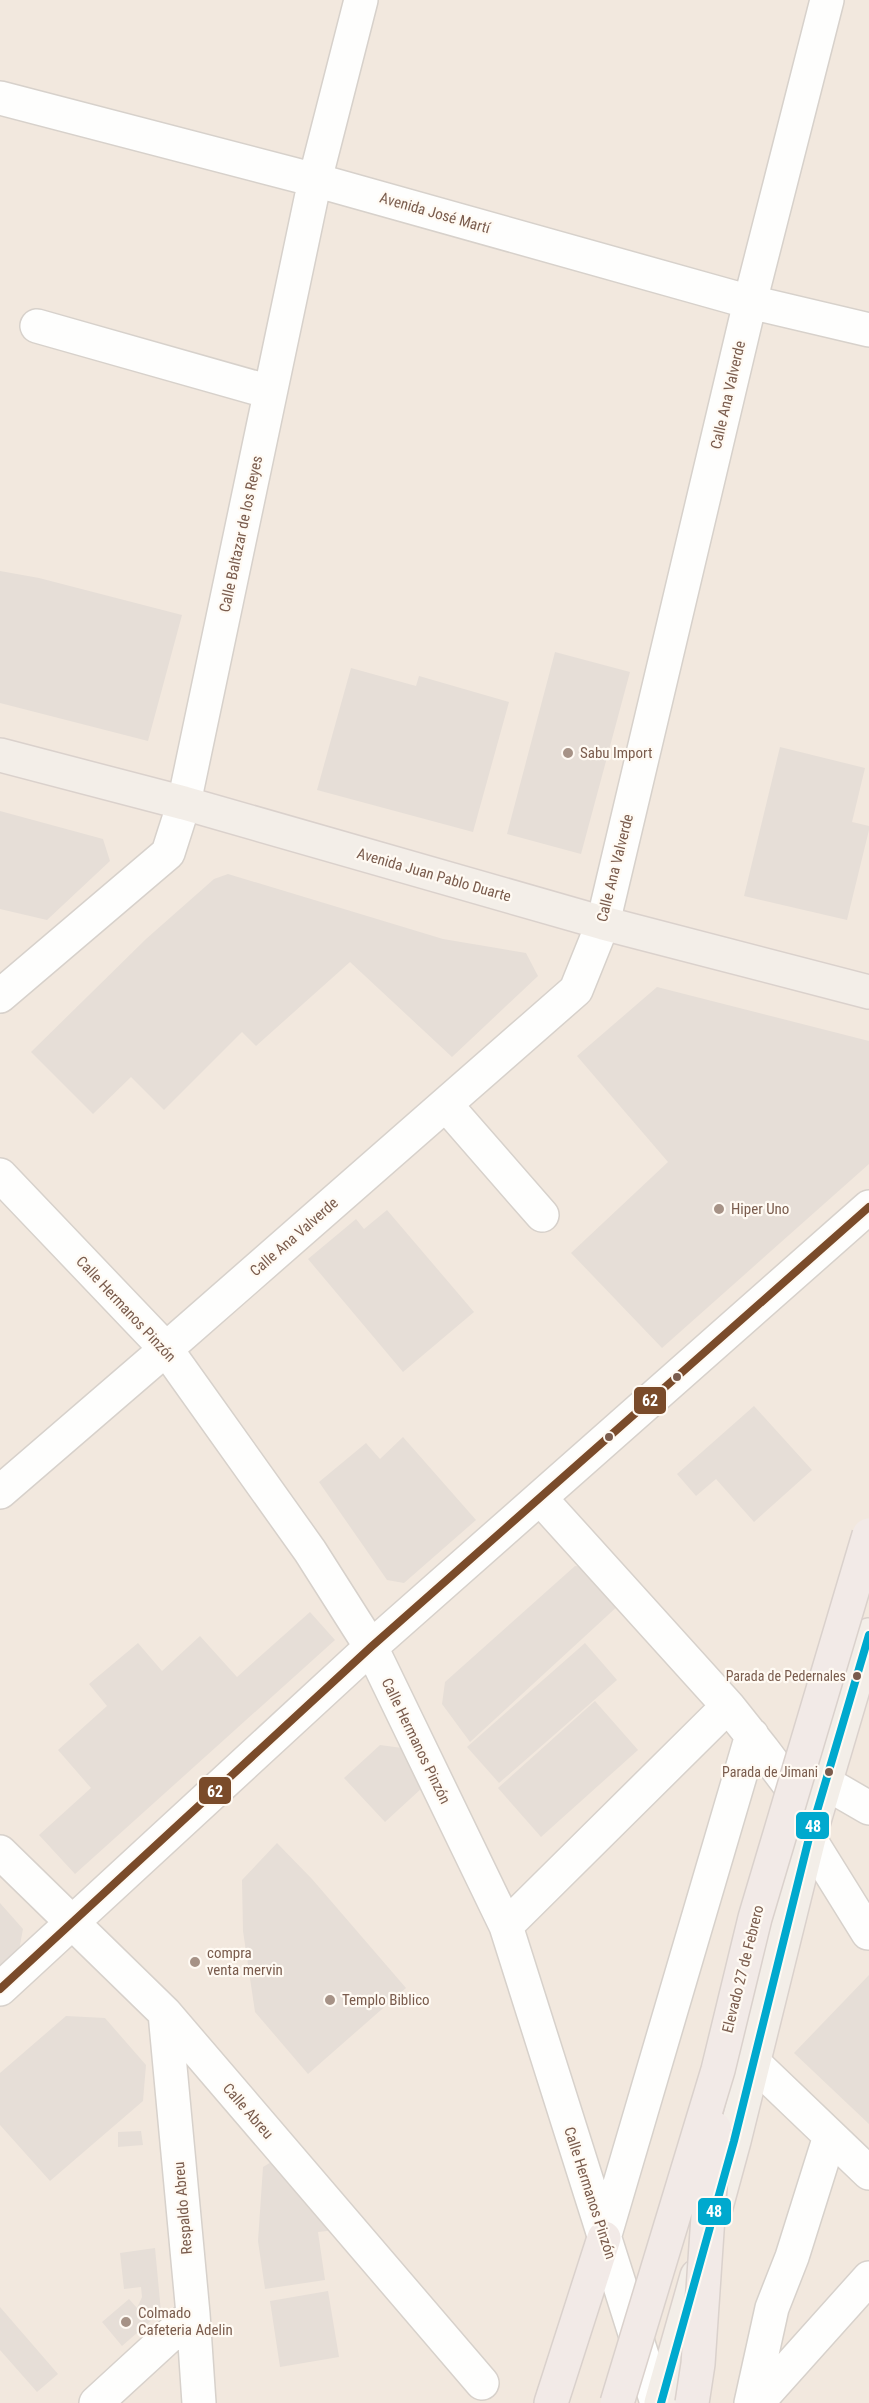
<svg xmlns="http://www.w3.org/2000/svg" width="869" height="2403" font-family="'Roboto Condensed',sans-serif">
<rect width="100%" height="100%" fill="#f9f5f0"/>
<path fill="#f2e8de" d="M0,0H869V2403H0Z"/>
<path fill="#e6ded7" d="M0,571L39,578L182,615L148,741L0,703Z
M555,652L630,672L581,854L507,834Z
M351,668L416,686L419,676L509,702L473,832L317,790Z
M780,747L865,768L852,822L869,826V830L847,920L744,896Z
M0,811L103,839L110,861L47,920L0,909Z
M228,874L443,939L526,953L538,976L452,1057L350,962L256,1046L242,1032L164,1110L131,1077L93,1114L31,1052L146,939L214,879Z
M657,987L869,1041V1164L662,1348L571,1253L668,1162L577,1056Z
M387,1210L474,1312L403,1372L308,1259L356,1219L364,1229Z
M754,1406L812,1470L754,1522L716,1479L696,1496L677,1474Z
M403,1437L476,1520L404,1583L387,1580L319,1482L366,1443L380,1459Z
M575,1566L586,1567L620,1604L470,1742L442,1704L445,1682Z
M310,1612L335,1640L75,1874L39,1835L91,1788L58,1750L107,1706L89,1684L138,1643L162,1671L200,1636L237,1677Z
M585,1643L617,1680L499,1783L467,1747Z
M595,1701L638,1750L541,1837L498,1788Z
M380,1745L402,1748L422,1788L385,1822L344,1778Z
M277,1843L312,1879L406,1988L308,2074L255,2012L243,1931L242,1880Z
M0,1903L23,1929L19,1950L0,1967Z
M869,1975V2124L794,2053Z
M66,2016L105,2018L146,2065L143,2101L50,2181L0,2125V2073Z
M141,2131L143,2145L118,2147V2132Z
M273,2161L335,2230L318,2232L325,2280L265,2289L258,2241L263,2167Z
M155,2248L161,2312L122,2346L102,2322L129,2299L137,2308L142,2297L141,2287L124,2289L120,2253Z
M328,2291L339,2357L280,2367L270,2301Z
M0,2307L58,2374L37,2392L0,2350Z"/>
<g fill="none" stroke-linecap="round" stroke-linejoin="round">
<g stroke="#d7d1cb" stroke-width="36">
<path id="minor" d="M0,98L315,180L750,302L869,330
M37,326L270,392
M0,996L168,853L184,803L315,180L361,0
M446,1105L542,1215
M0,1175L166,1349L310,1551L371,1647L506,1926L657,2403
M0,1492L166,1349L576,990L603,923L750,302L827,0
M540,1498L728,1706L763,1750L794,1791L809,1838L868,1933
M799,1790L824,1782L869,1808
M0,1852L165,2013L482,2383
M506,1926L728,1706
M0,1989L371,1647L869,1207
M165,2013L193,2314L199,2403
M753,2062L869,2173
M604,2238L752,1735
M96,2403L193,2314
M751,2403L772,2308L792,2257L830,2136
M757,2403L869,2278"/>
</g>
<g stroke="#dad1cc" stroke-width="36">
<path id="major" d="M0,755L184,803L603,923L869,992
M716,2207L734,2141L809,1838L869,1635
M661,2403L697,2276"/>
</g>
<g stroke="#dad1cc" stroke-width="36">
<path id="highway" d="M551,2403L604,2238"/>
</g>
<use href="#minor" stroke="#fefefd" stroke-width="33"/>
<use href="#major" stroke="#f3eee8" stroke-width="33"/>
<use href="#highway" stroke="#f2eae7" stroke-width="33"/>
<g stroke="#dad1cc" stroke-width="36" stroke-linecap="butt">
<path id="highway-bridge" d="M617,2403L718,2070L755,1918L869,1535
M692,2403L698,2364L714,2128"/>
</g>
<use href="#highway-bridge" stroke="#f2eae7" stroke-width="33"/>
<g stroke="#fffaf3" stroke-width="12">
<path id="bus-1" d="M661,2403L734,2141L809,1838L869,1635"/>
</g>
<g stroke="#fffaf3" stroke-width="12">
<path id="bus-2" d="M0,1989L371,1647L869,1207"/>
</g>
<use href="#bus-1" stroke="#00a9ce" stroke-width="8"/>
<use href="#bus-2" stroke="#7a4b2a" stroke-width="8"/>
</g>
<g fill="#a69286" stroke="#fffaf3" stroke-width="2">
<circle cx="568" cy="753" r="6"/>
<circle cx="719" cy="1209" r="6"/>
<circle cx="195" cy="1962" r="6"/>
<circle cx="330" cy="2000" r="6"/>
<circle cx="126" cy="2322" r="6"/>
</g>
<g fill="#7a5c4d" stroke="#fffaf3" stroke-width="2">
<circle cx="677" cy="1377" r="5"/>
<circle cx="609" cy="1437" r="5"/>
<circle cx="857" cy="1676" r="5"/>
<circle cx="829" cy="1772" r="5"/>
</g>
<g text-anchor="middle" stroke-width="4.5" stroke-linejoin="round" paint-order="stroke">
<g font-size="14" fill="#7a5c4d" stroke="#fffaf3" text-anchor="end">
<text x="846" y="1681">Parada de Pedernales</text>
<text x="818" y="1777">Parada de Jimani</text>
</g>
<g font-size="15" fill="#7a5c4d" stroke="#fffaf3">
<text transform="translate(435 213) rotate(16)" y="5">Avenida José Martí</text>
<text transform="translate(728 395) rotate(-77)" y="5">Calle Ana Valverde</text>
<text transform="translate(241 534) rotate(-78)" y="5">Calle Baltazar de los Reyes</text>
<text transform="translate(615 868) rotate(-76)" y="5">Calle Ana Valverde</text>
<text transform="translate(434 875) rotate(16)" y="5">Avenida Juan Pablo Duarte</text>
<text transform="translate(294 1237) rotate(-41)" y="5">Calle Ana Valverde</text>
<text transform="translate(126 1309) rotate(47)" y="5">Calle Hermanos Pinzón</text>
<text transform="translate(416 1741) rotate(64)" y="5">Calle Hermanos Pinzón</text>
<text transform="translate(743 1969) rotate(-76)" y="5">Elevado 27 de Febrero</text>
<text transform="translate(248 2111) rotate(49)" y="5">Calle Abreu</text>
<text transform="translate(590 2193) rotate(72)" y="5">Calle Hermanos Pinzón</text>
<text transform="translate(183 2208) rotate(-95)" y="5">Respaldo Abreu</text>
</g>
<g font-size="15" fill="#7a5c4d" stroke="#fffaf3" text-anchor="start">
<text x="580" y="758">Sabu Import</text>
<text x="731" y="1214">Hiper Uno</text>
<text x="207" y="1958">compra<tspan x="207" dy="17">venta mervin</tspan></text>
<text x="342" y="2005">Templo Biblico</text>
<text x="138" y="2318">Colmado<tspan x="138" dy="17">Cafeteria Adelin</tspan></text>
</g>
</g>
<g stroke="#fffaf3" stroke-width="2">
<rect x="633" y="1386" width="34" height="29" rx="6" fill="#7a4b2a"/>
<rect x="198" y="1776" width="34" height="29" rx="6" fill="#7a4b2a"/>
<rect x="795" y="1811" width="35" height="29" rx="6" fill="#00a9ce"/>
<rect x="697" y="2197" width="35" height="29" rx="6" fill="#00a9ce"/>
</g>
<g font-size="16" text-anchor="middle" font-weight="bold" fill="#fff">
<text x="650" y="1406">62</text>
<text x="215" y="1797">62</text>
<text x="813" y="1832">48</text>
<text x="714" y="2217">48</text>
</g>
</svg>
